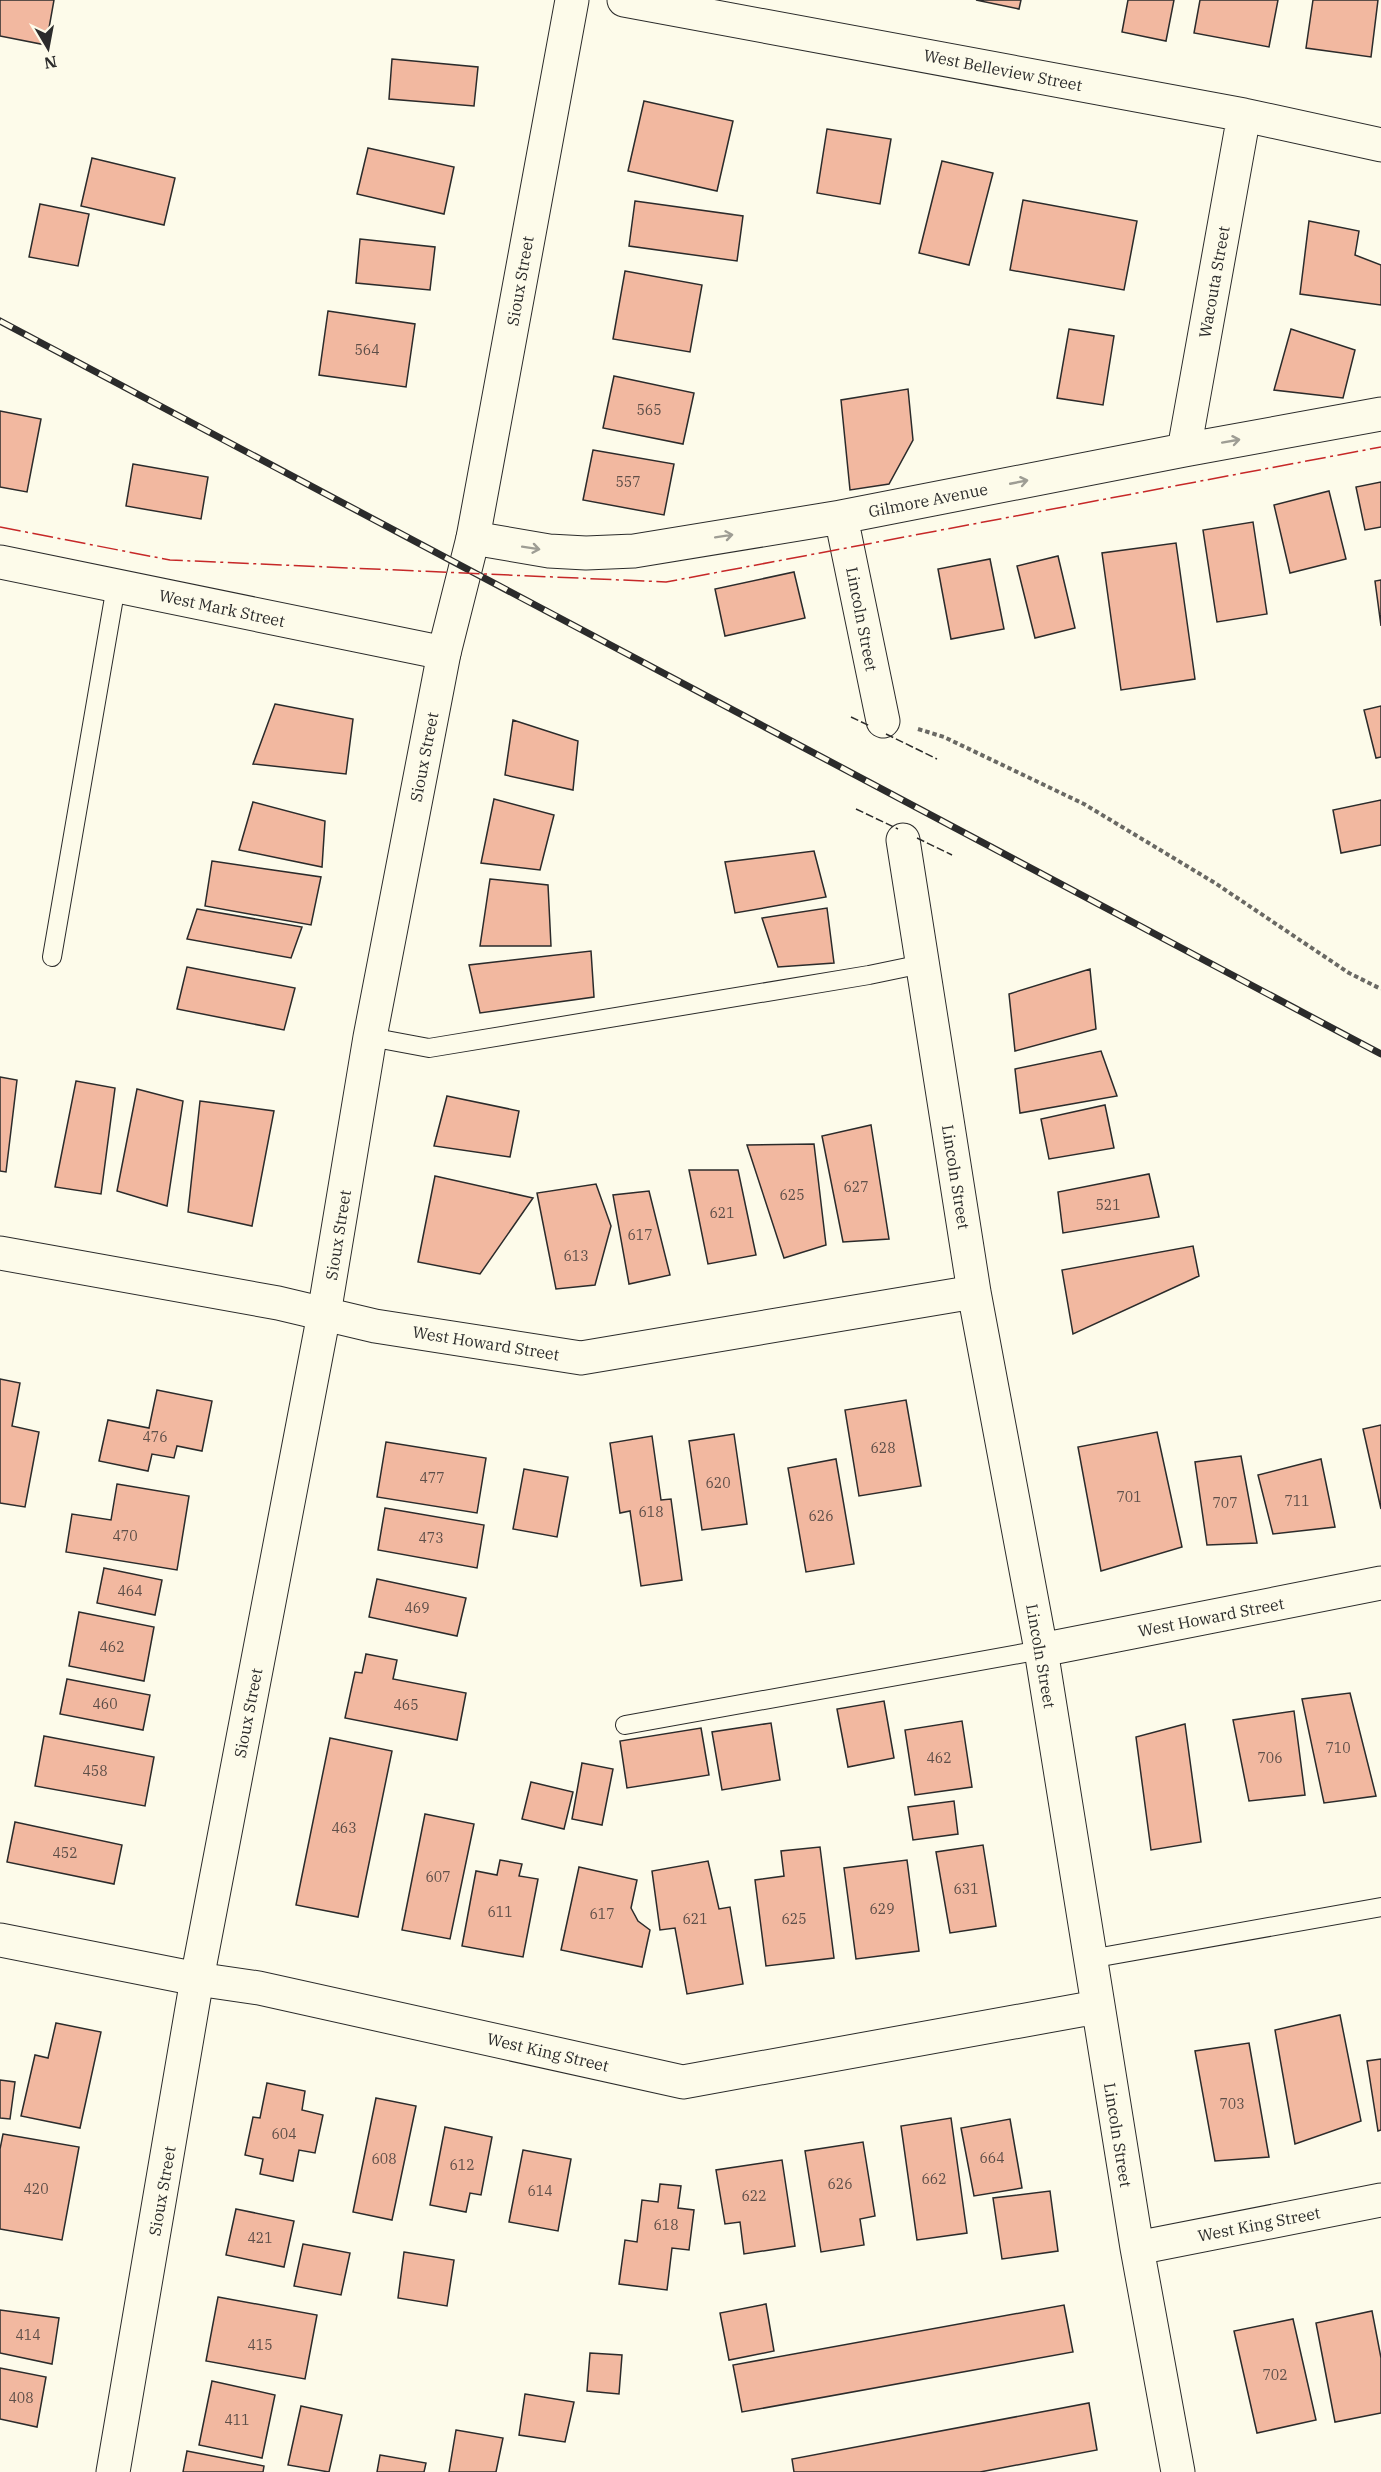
<svg xmlns="http://www.w3.org/2000/svg" width="1381" height="2472" font-family="'IBM Plex Serif',serif">
<rect width="100%" height="100%" fill="#fdfbea"/>
<path fill="#f2b8a0" stroke="#2b2b2b" stroke-width="1.5" d="M0,0H54L46,45L0,36Z
M976,0H1021L1019,9Z
M1128,0H1174L1166,41L1122,32Z
M1200,0H1278L1269,47L1194,33Z
M1313,0H1378L1371,57L1306,48Z
M392,59L478,67L474,106L389,99Z
M644,101L733,121L717,191L628,171Z
M827,129L891,139L880,204L817,193Z
M368,148L454,167L444,214L357,194Z
M92,158L175,178L164,225L81,206Z
M942,161L993,173L969,265L919,253Z
M1023,200L1137,221L1124,290L1010,270Z
M635,201L743,216L737,261L629,246Z
M40,204L89,214L78,266L29,257Z
M1309,221L1359,231L1355,255L1381,265V305L1300,294Z
M360,239L435,247L430,290L356,283Z
M625,271L702,285L690,352L613,339Z
M328,311L415,324L406,387L319,375Z
M1069,329L1114,336L1103,405L1057,398Z
M1291,329L1355,350L1343,398L1274,390Z
M614,376L694,393L683,444L603,428Z
M908,389L913,440L889,484L850,490L841,400Z
M0,411L41,419L27,492L0,487Z
M593,450L674,464L664,515L583,500Z
M133,464L208,477L201,519L126,506Z
M1381,482V527L1365,530L1356,487Z
M1329,491L1346,559L1290,573L1274,505Z
M1253,522L1267,614L1217,622L1203,530Z
M1176,543L1195,679L1121,690L1102,553Z
M1058,556L1075,628L1035,638L1017,566Z
M990,559L1004,629L951,639L938,569Z
M794,572L805,618L725,636L715,589Z
M1381,580V626L1375,581Z
M275,704L353,719L346,774L253,764Z
M1381,706V757L1376,758L1364,710Z
M513,720L578,741L573,790L505,775Z
M494,799L554,815L540,870L481,863Z
M1381,800V845L1341,853L1333,810Z
M253,802L325,821L322,867L239,850Z
M814,851L826,897L735,913L725,862Z
M212,861L321,877L311,925L205,906Z
M490,879L548,885L551,946H480Z
M827,908L834,963L778,967L762,918Z
M197,909L302,927L291,958L187,939Z
M591,951L594,997L480,1013L469,965Z
M187,967L295,988L284,1030L177,1009Z
M1090,969L1096,1029L1015,1051L1009,994Z
M1101,1051L1117,1096L1020,1113L1015,1069Z
M0,1077L17,1080L6,1172L0,1171Z
M76,1081L115,1088L101,1194L55,1187Z
M137,1089L183,1101L167,1206L117,1191Z
M447,1096L519,1111L510,1157L434,1146Z
M200,1101L274,1111L252,1226L188,1212Z
M1105,1105L1114,1148L1049,1159L1041,1119Z
M871,1125L889,1239L843,1242L822,1136Z
M814,1144L826,1245L784,1258L747,1145Z
M689,1170H738L756,1255L708,1264Z
M1149,1174L1159,1217L1063,1233L1058,1192Z
M435,1176L533,1198L480,1274L418,1262Z
M596,1184L611,1226L595,1285L556,1289L537,1193Z
M649,1191L670,1275L629,1284L613,1195Z
M1193,1246L1199,1276L1073,1334L1062,1270Z
M0,1379L20,1383L12,1426L39,1432L25,1507L0,1503Z
M157,1390L212,1401L202,1451L177,1446L174,1458L152,1454L148,1471L99,1461L108,1420L149,1428Z
M906,1400L921,1486L859,1496L845,1410Z
M1381,1425V1509L1363,1429Z
M1157,1432L1182,1547L1101,1571L1078,1447Z
M734,1434L747,1524L702,1530L689,1441Z
M652,1436L661,1500L671,1499L682,1580L641,1586L630,1511L620,1513L610,1443Z
M386,1442L486,1458L477,1513L377,1497Z
M1241,1456L1257,1543L1207,1545L1195,1462Z
M836,1459L854,1564L806,1572L788,1468Z
M1321,1459L1335,1527L1273,1534L1258,1475Z
M524,1469L568,1477L557,1537L513,1529Z
M117,1484L189,1496L177,1570L66,1552L72,1514L111,1520Z
M385,1508L484,1525L477,1568L378,1550Z
M104,1568L162,1580L155,1615L97,1603Z
M377,1579L466,1598L457,1636L369,1617Z
M79,1612L154,1627L144,1681L69,1666Z
M366,1654L397,1660L393,1679L466,1693L457,1740L345,1718L355,1672L362,1673Z
M67,1679L150,1695L143,1730L60,1714Z
M1350,1693L1376,1796L1324,1803L1302,1699Z
M884,1701L894,1758L848,1767L837,1709Z
M1294,1711L1305,1795L1249,1801L1233,1720Z
M962,1721L972,1787L915,1795L905,1730Z
M771,1723L780,1780L722,1790L712,1732Z
M1185,1724L1201,1842L1151,1850L1136,1737Z
M701,1728L709,1775L627,1788L620,1741Z
M44,1736L154,1757L145,1806L35,1786Z
M330,1738L392,1751L358,1917L296,1905Z
M582,1763L613,1769L602,1825L572,1819Z
M531,1782L573,1792L564,1829L522,1819Z
M954,1801L958,1834L913,1840L908,1807Z
M425,1814L474,1824L450,1939L402,1930Z
M15,1822L122,1845L114,1884L7,1862Z
M983,1845L996,1926L950,1933L936,1852Z
M820,1847L834,1958L766,1966L755,1880L784,1876L781,1851Z
M500,1860L522,1864L519,1876L538,1879L523,1957L462,1946L476,1871L497,1875Z
M907,1860L919,1951L856,1959L844,1868Z
M708,1861L719,1909L730,1907L743,1984L687,1994L675,1928L660,1930L652,1871Z
M579,1867L637,1880L631,1908L638,1921L650,1930L642,1967L561,1950Z
M1340,2015L1361,2121L1295,2144L1275,2030Z
M56,2023L101,2032L80,2128L21,2116L35,2055L48,2058Z
M1249,2043L1269,2157L1215,2161L1195,2051Z
M1381,2059V2130L1378,2131L1367,2061Z
M0,2080L15,2082L10,2119L0,2118Z
M267,2083L305,2091L302,2110L323,2115L315,2153L299,2150L293,2181L260,2174L263,2159L245,2155L253,2117L260,2118Z
M376,2098L416,2106L392,2220L353,2212Z
M951,2118L967,2233L917,2240L901,2126Z
M1010,2119L1022,2188L974,2196L961,2128Z
M445,2127L492,2137L481,2195L470,2193L466,2212L430,2205Z
M3,2134L79,2147L62,2240L0,2229V2149Z
M863,2142L875,2216L860,2219L864,2245L821,2252L805,2151Z
M523,2150L571,2159L558,2231L509,2222Z
M782,2160L795,2246L744,2254L740,2222L725,2224L716,2170Z
M660,2184L681,2186L678,2208L694,2210L689,2250L672,2248L667,2290L619,2284L625,2240L637,2242L642,2200L658,2202Z
M1050,2191L1058,2251L1002,2259L993,2198Z
M236,2209L294,2221L284,2267L226,2255Z
M303,2244L350,2253L341,2295L294,2286Z
M404,2252L454,2260L447,2306L398,2298Z
M218,2297L317,2315L305,2379L206,2361Z
M766,2304L774,2351L729,2360L720,2313Z
M1064,2305L1073,2352L742,2412L733,2365Z
M0,2310L59,2318L52,2364L0,2353Z
M1372,2311L1381,2358V2413L1335,2422L1316,2323Z
M1293,2319L1316,2420L1257,2433L1234,2331Z
M590,2353L622,2355L619,2394L587,2391Z
M0,2368L46,2377L37,2427L0,2419Z
M212,2381L275,2395L262,2458L199,2445Z
M525,2394L574,2402L565,2442L519,2435Z
M1089,2403L1097,2450L980,2472H794L792,2459Z
M301,2406L342,2415L329,2472L288,2465Z
M456,2430L503,2438L496,2472H449Z
M187,2451L264,2466L263,2472H183Z
M380,2455L426,2463L424,2472H377Z"/>
<g fill="none" stroke-linecap="round" stroke-linejoin="round">
<g stroke="#2b2b2b" stroke-width="20">
<path id="service" d="M52,957L116,586
M370,1037L429,1048L869,975L922,964
M625,1725L1041,1650
M1090,1959L1381,1907"/>
</g>
<g stroke="#2b2b2b" stroke-width="35">
<path id="minor" d="M624,0L1244,115L1381,145
M1184,450L1244,115
M841,517L883,721
M473,538L549,551L586,553L634,551L841,517L1184,450L1381,414
M0,562L444,653
M903,840L974,1292L1041,1650L1137,2248L1178,2472
M0,1253L278,1303L375,1326L581,1358L974,1292
M1041,1650L1381,1583
M0,1940L197,1979L259,1988L683,2082L1097,2007
M1137,2248L1381,2200"/>
</g>
<g stroke="#2b2b2b" stroke-width="35">
<path id="tertiary" d="M113,2472L197,1979L324,1314L370,1037L444,653L473,538L572,0"/>
</g>
<path stroke="#6a6964" stroke-width="4" stroke-dasharray="4.5 3" stroke-linecap="butt" d="M918,729L944,737L1084,804L1215,883L1349,973L1381,989"/>
<use href="#service" stroke="#fdfbea" stroke-width="18"/>
<use href="#minor" stroke="#fdfbea" stroke-width="33"/>
<use href="#tertiary" stroke="#fdfbea" stroke-width="33"/>
<g stroke="#2b2b2b" stroke-width="7">
<path id="rail" d="M0,321L1381,1054"/>
</g>
<use href="#rail" stroke="#fdfbea" stroke-width="4.5" stroke-dasharray="14" stroke-linecap="butt"/>
<path stroke="#2b2b2b" stroke-width="1.5" stroke-dasharray="8 3" stroke-linecap="butt" d="M851,717L870,726
M886,734L937,759
M856,809L898,829
M917,838L952,855"/>
<path stroke="#c62828" stroke-width="1.5" stroke-dasharray="21 4.5 3 4.5" stroke-linecap="butt" d="M0,527L170,560L666,582L1381,447"/>
</g>
<defs><path id="oneway-shaft" d="M-6 0H5M1.5-3L5.5 0L1.5 3" fill="none" stroke-width="1.6" stroke-linecap="round" stroke-linejoin="round" transform="scale(1.5)"/></defs>
<g stroke="#9e9d94">
<use href="#oneway-shaft" transform="translate(1231 441) rotate(-10)"/>
<use href="#oneway-shaft" transform="translate(1019 482) rotate(-11)"/>
<use href="#oneway-shaft" transform="translate(724 536) rotate(-9)"/>
<use href="#oneway-shaft" transform="translate(531 548) rotate(9)"/>
</g>
<g text-anchor="middle" stroke-width="4.5" stroke-linejoin="round" paint-order="stroke">
<g font-size="14" fill="#5d4e48">
<text x="367" y="355">564</text>
<text x="649" y="415">565</text>
<text x="628" y="487">557</text>
<text x="856" y="1192">627</text>
<text x="792" y="1200">625</text>
<text x="1108" y="1210">521</text>
<text x="722" y="1218">621</text>
<text x="640" y="1240">617</text>
<text x="576" y="1261">613</text>
<text x="155" y="1442">476</text>
<text x="883" y="1453">628</text>
<text x="432" y="1483">477</text>
<text x="718" y="1488">620</text>
<text x="1129" y="1502">701</text>
<text x="1297" y="1506">711</text>
<text x="1225" y="1508">707</text>
<text x="651" y="1517">618</text>
<text x="821" y="1521">626</text>
<text x="125" y="1541">470</text>
<text x="431" y="1543">473</text>
<text x="130" y="1596">464</text>
<text x="417" y="1613">469</text>
<text x="112" y="1652">462</text>
<text x="105" y="1709">460</text>
<text x="406" y="1710">465</text>
<text x="1338" y="1753">710</text>
<text x="939" y="1763">462</text>
<text x="1270" y="1763">706</text>
<text x="95" y="1776">458</text>
<text x="344" y="1833">463</text>
<text x="65" y="1858">452</text>
<text x="438" y="1882">607</text>
<text x="966" y="1894">631</text>
<text x="882" y="1914">629</text>
<text x="500" y="1917">611</text>
<text x="602" y="1919">617</text>
<text x="695" y="1924">621</text>
<text x="794" y="1924">625</text>
<text x="1232" y="2109">703</text>
<text x="284" y="2139">604</text>
<text x="992" y="2163">664</text>
<text x="384" y="2164">608</text>
<text x="462" y="2170">612</text>
<text x="934" y="2184">662</text>
<text x="840" y="2189">626</text>
<text x="36" y="2194">420</text>
<text x="540" y="2196">614</text>
<text x="754" y="2201">622</text>
<text x="666" y="2230">618</text>
<text x="260" y="2243">421</text>
<text x="28" y="2340">414</text>
<text x="260" y="2350">415</text>
<text x="1275" y="2380">702</text>
<text x="21" y="2403">408</text>
<text x="237" y="2425">411</text>
</g>
<g font-size="16" fill="#2b2b2b" stroke="#fdfbea">
<text transform="translate(1003 70) rotate(11)" y="6">West Belleview Street</text>
<text transform="translate(520 281) rotate(-80)" y="6">Sioux Street</text>
<text transform="translate(1214 282) rotate(-80)" y="6">Wacouta Street</text>
<text transform="translate(928 500) rotate(-11)" y="6">Gilmore Avenue</text>
<text transform="translate(222 608) rotate(12)" y="6">West Mark Street</text>
<text transform="translate(862 619) rotate(79)" y="6">Lincoln Street</text>
<text transform="translate(424 757) rotate(-79)" y="6">Sioux Street</text>
<text transform="translate(956 1177) rotate(81)" y="6">Lincoln Street</text>
<text transform="translate(338 1235) rotate(-81)" y="6">Sioux Street</text>
<text transform="translate(486 1343) rotate(9)" y="6">West Howard Street</text>
<text transform="translate(1211 1617) rotate(-11)" y="6">West Howard Street</text>
<text transform="translate(1041 1656) rotate(80)" y="6">Lincoln Street</text>
<text transform="translate(248 1713) rotate(-79)" y="6">Sioux Street</text>
<text transform="translate(548 2052) rotate(13)" y="6">West King Street</text>
<text transform="translate(1118 2135) rotate(81)" y="6">Lincoln Street</text>
<text transform="translate(162 2191) rotate(-80)" y="6">Sioux Street</text>
<text transform="translate(1259 2224) rotate(-11)" y="6">West King Street</text>
</g>
</g>
<g transform="translate(48 48) rotate(170)" stroke="#fdfbea" stroke-width="4.5" paint-order="stroke">
<path d="M0-4.5L10 22L0 15L-10 22Z" fill="#2b2b2b"/>
<text y="-9" font-size="16" font-weight="bold" text-anchor="middle" fill="#2b2b2b">N</text>
</g>
</svg>
